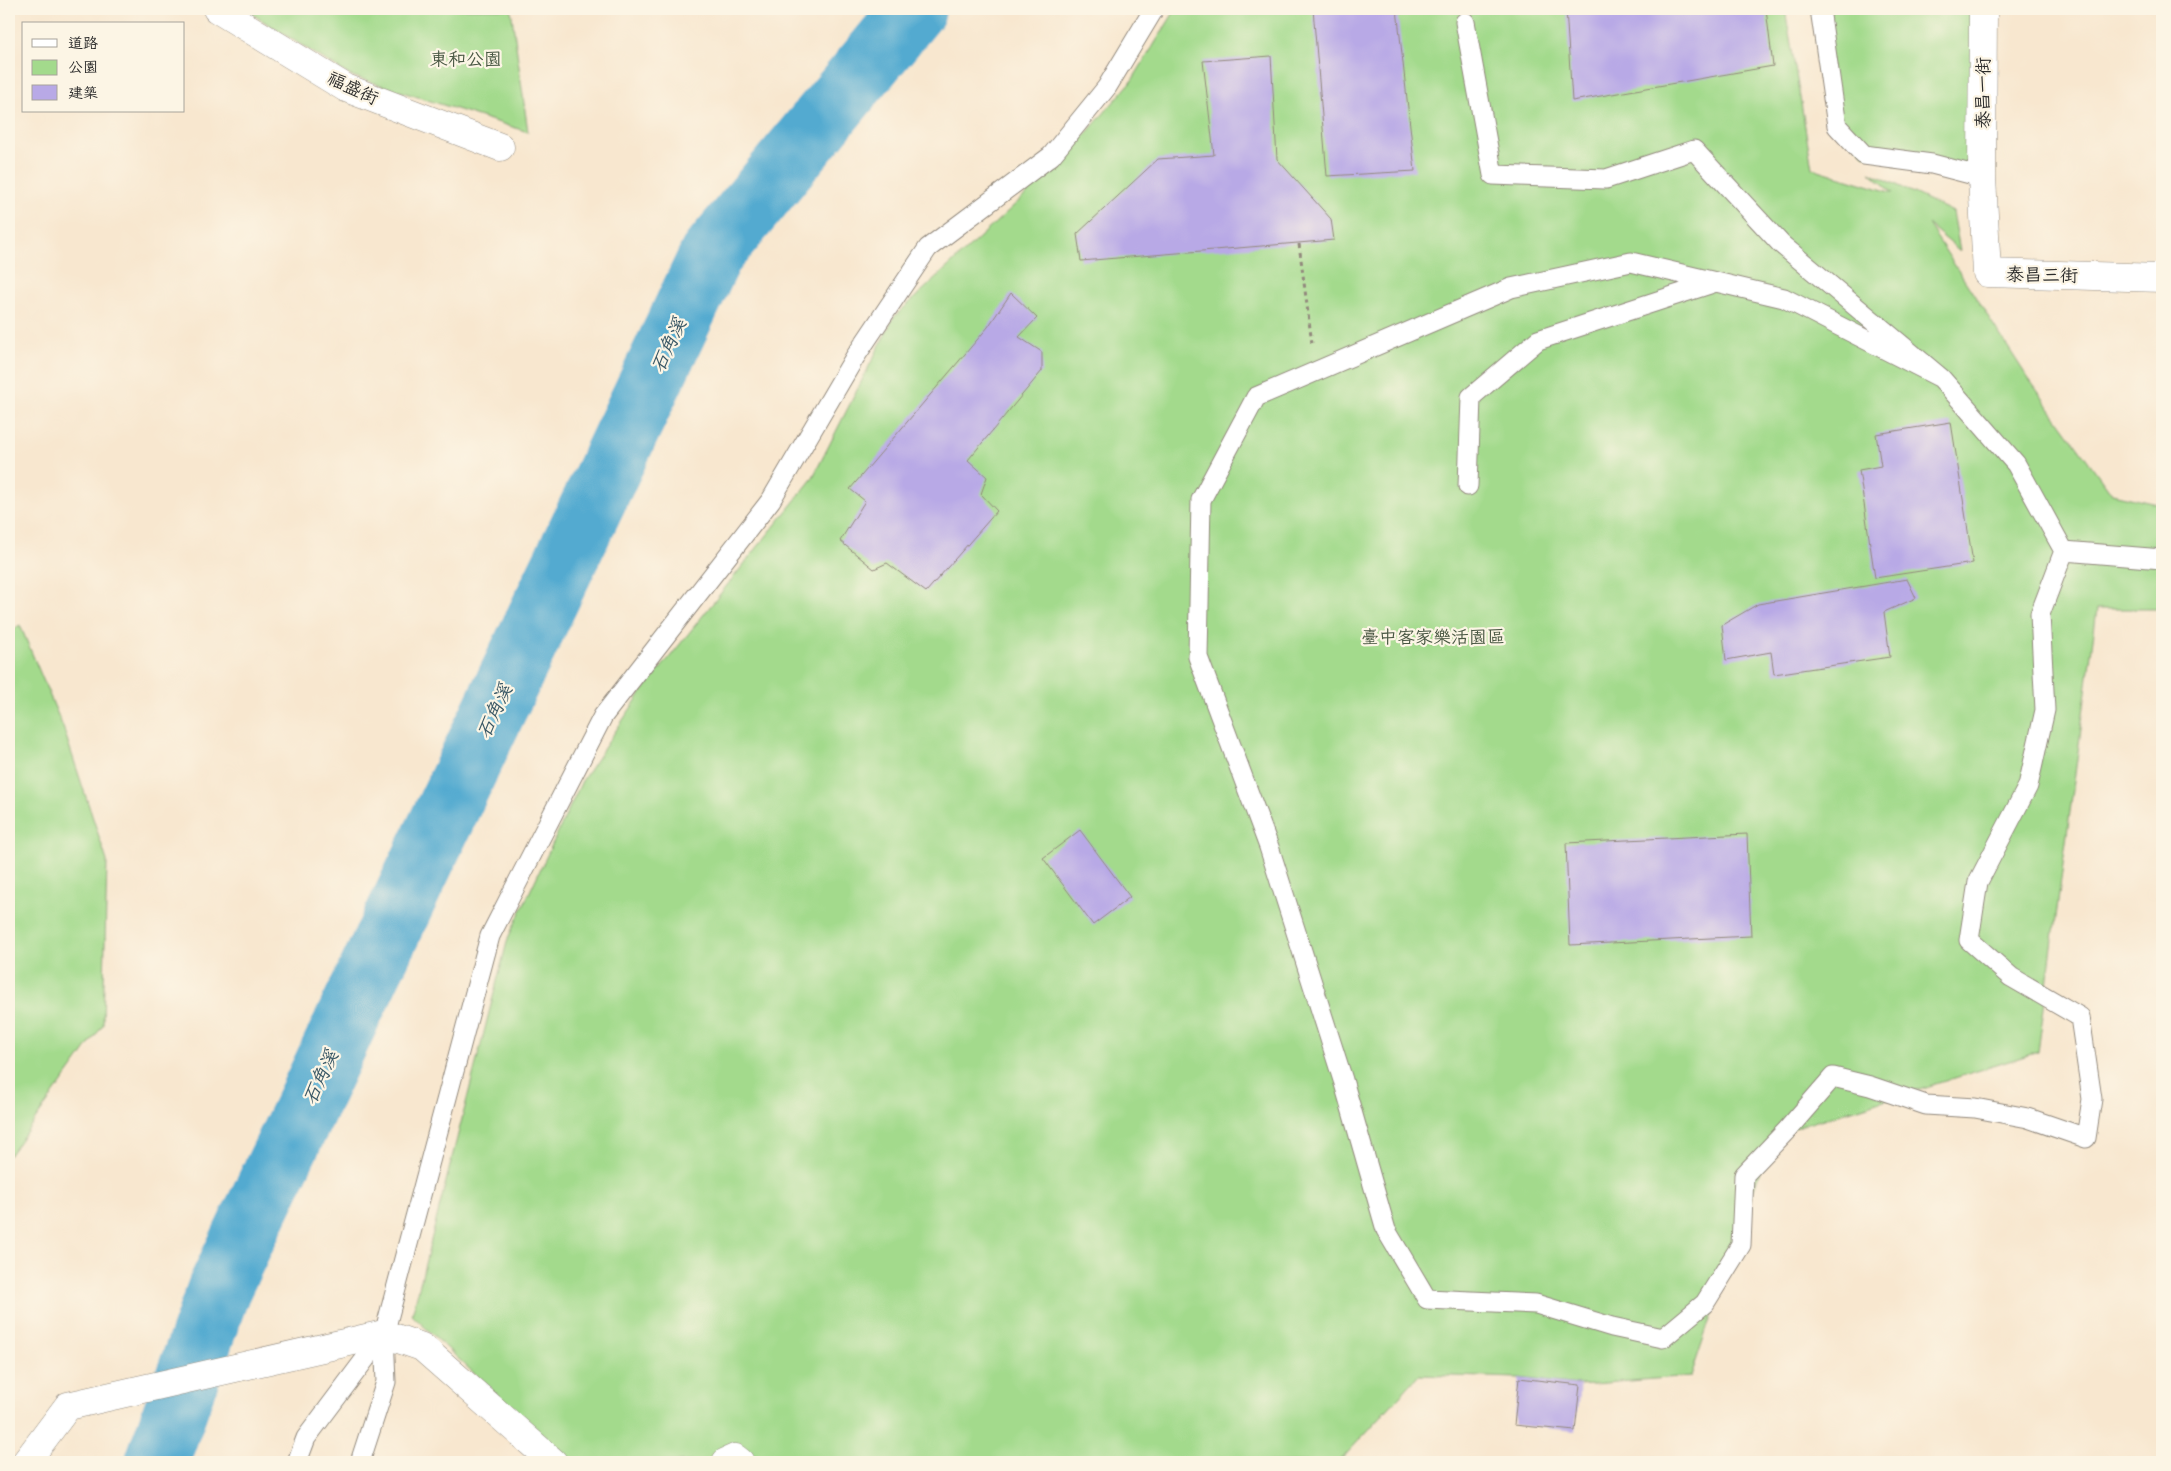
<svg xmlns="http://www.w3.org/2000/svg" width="2171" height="1471" font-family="Dekko,'LXGW WenKai TC',sans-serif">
<rect width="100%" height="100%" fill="#fcf5e5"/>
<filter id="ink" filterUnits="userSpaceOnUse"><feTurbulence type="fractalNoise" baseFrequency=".02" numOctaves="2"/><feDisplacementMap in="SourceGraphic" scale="10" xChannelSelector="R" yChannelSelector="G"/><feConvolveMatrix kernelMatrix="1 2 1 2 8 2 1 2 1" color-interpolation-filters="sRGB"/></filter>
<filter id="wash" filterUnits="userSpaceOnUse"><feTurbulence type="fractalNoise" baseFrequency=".0096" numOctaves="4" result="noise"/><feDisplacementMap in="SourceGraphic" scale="20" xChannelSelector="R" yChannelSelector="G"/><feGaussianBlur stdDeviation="1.12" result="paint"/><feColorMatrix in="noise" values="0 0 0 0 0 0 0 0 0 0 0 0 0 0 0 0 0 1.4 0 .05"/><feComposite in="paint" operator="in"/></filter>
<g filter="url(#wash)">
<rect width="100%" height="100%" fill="#f8e7cf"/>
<path fill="#a3da8c" stroke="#67825c" d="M244,9H511L528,132L349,75Z
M1176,9H1785L1812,168L1893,193L1870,172L1953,212L1960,251L1928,224L2026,375L2112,494L2162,505V609H2097L2038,1052L1772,1135L1691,1376L1580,1385L1519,1378L1419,1375L1339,1462H568L412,1315L508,938L582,781L641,693L812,479L894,317L1063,160L1131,82Z
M1820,9H1983L1982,177L1864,155L1837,126Z
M20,625L63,727L107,861L103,1025L9,1156V632Z"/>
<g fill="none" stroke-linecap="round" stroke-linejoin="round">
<path stroke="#53aad0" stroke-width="64" d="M157,1462L219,1289L711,255L914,9"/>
</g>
<g id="blocks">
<path fill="#b8a9e6" d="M1313,9H1397L1415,171L1327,176Z
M1566,9H1766L1773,66L1572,101Z
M1271,56L1277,159L1331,219L1334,240L1081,261L1077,234L1158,159L1214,155L1203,61Z
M1011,293L1037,318L1019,337L1042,352V371L968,460L987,477L981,494L997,511L926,592L887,563L874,569L840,541L865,501L850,489L988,327Z
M1951,422L1973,563L1875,578L1859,470L1881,466L1876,434Z
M1907,579L1916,598L1884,612L1890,657L1774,674L1771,652L1726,660L1722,625L1758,604Z
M1080,830L1130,897L1093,925L1043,858Z
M1747,834L1751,936L1570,945L1566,843Z
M1519,1378L1580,1385L1575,1431L1514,1425Z"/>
</g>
</g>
<g filter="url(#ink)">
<use href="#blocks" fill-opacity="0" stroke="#92897d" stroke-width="1"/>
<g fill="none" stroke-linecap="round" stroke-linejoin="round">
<g stroke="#92897d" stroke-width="21">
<path id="lane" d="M1820,9L1837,126L1864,155L1932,164L1982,177
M1465,22L1493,175L1606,179L1694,150L1781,244L1941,378L2016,464L2064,551L2162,559
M1941,378L1784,298L1631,262L1511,288L1256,397L1201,500L1198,657L1269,847L1343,1080L1386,1230L1427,1299L1536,1304L1612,1327L1663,1338L1705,1303L1741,1245L1744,1175L1787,1130L1833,1077L1870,1086L1926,1105L1975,1108L2028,1118L2086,1138L2092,1099L2080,1017L2011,977L1969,940L1978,882L2028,786L2045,710L2040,614L2064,551
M1468,486L1471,397L1538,340L1716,282
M297,1462L306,1438L384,1334L490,936L603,716L771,500L855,357L928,248L1051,156L1107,87L1154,9
M360,1462L386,1382L384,1334"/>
</g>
<g stroke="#92897d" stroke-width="29">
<path id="street" d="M217,9L346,88L500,147
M1983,9L1982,177L1987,273L2162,278
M26,1462L68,1406L384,1334L422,1347L553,1462
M726,1462L735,1458L740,1462"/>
</g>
<path stroke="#92897d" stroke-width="3" stroke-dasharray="4 4" stroke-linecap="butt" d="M1299,244L1312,344"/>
<use href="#lane" stroke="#fff" stroke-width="19"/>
<use href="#street" stroke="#fff" stroke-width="28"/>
</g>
</g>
<g text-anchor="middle" stroke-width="4.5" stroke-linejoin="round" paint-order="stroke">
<g font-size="18" fill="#495743" stroke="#fcf5e5">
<text x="466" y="65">東和公園</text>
<text x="1433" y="643">臺中客家樂活園區</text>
</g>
<g font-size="18" fill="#2b2b2b" stroke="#fcf5e5">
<text transform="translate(353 88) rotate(25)" y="6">福盛街</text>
<text transform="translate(1983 93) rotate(-90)" y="6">泰昌一街</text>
<text transform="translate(2042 275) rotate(1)" y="6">泰昌三街</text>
</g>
<g font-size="19" font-style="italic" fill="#395765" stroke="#fcf5e5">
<text transform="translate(668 345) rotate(-65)" y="7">石角溪</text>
<text transform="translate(494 711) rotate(-65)" y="7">石角溪</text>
<text transform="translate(320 1077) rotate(-65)" y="7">石角溪</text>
</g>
</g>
<rect width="2171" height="1471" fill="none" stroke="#fcf5e5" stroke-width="30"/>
<rect x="22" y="22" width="162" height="90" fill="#fcf5e5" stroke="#a8a49b"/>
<rect x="32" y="39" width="25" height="8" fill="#ffffff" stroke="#a8a49b"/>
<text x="68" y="48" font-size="15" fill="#2b2b2b">道路</text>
<rect x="32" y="60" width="25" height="15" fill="#a3da8c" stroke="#a8a49b"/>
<text x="68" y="72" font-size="15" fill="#2b2b2b">公園</text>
<rect x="32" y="85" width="25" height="15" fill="#b8a9e6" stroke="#a8a49b"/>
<text x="68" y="98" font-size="15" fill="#2b2b2b">建築</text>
</svg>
